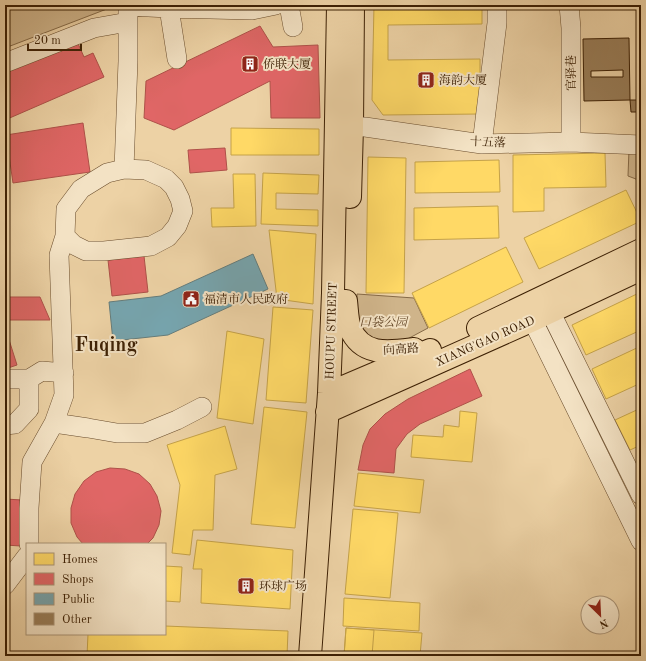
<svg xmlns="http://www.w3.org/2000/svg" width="646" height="661" font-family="'Old Standard TT','Noto Serif SC',serif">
<rect width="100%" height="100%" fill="#edd2a5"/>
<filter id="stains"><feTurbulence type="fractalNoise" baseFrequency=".005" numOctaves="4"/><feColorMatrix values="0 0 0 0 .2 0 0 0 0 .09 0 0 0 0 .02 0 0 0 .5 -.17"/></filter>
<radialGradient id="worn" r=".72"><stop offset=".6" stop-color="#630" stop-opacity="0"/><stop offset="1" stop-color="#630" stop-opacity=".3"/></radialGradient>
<path fill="#cfb48a" stroke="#866a47" d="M5,5H113L112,7L5,48Z
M629,150H641V188L636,179L628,176Z
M357,294L414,298L428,328L400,343L389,347L358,331Z"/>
<path fill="#ffd966" stroke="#c5a249" d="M374,5H482V24L388,25V60L480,59V114L383,115L372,100Z
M231,128L319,129V155H231Z
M605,153L606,187L544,188V211L513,212V155Z
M368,157L406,158L404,293H366Z
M499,160L500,192L415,193V162Z
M263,173L319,175L318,194L276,193V209L318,210V226L261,224Z
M233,174H255L256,226L212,227L211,208H234Z
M626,190L641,221L539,269L524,238Z
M498,206L499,238L414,240V208Z
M269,230L316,234L313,304L277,299Z
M506,247L523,282L429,328L412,293Z
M641,292V330L586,355L572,325Z
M273,307L313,310L306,403L266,400Z
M227,331L264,339L253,424L217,418Z
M641,346V383L606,399L592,369Z
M264,407L307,412L295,528L251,524Z
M641,408V445L630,450L615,420Z
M460,411L477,413L472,462L411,457L413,435L443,437L444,425L459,427Z
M225,426L237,469L215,475L213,530H193L190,555L172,553L180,485L167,445Z
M358,473L424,480L420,513L354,506Z
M353,509L398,513L390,598L345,594Z
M197,540L293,550L290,609L201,603L202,569H193Z
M165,566L182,567L180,602L165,601Z
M344,598L420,603L419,631L343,626Z
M165,626L288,631L287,656H87L88,634H165Z
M346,628L422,633L420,656H344Z
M346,628L374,630L372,656H344Z"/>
<path fill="#e06666" stroke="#af5149" d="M260,26L273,47L318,45L320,118H271L270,81L174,130L144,118L146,81Z
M76,39L84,57L93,53L104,77L5,120V70Z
M83,123L90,172L13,183L6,135Z
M225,148L227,170L190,173L188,150Z
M144,256L148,292L112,296L108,260Z
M5,297H40L50,320H5Z
M5,327L17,365L5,369Z
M470,369L482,396L420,424L407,434L396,449L394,473L358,470L363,445L370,429L385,414L408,399Z
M110,468L125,469L139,474L150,484L157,496L161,511L159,525L153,538L147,544H83L77,537L71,523V508L75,494L84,481L96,472Z
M5,499L22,500L21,546L5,545Z"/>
<path fill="#76a5af" stroke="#657d7c" d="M253,254L268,289L168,335L113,341L109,302L161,296Z"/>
<path fill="#997d58" stroke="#3d2004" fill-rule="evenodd" d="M629,38L630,100L584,101L583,39ZM623,70V77H591V71Z
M630,100H641V112H631Z"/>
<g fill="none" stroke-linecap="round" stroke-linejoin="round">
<g stroke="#694c2c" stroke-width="20">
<path id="street" d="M289,5L293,27
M569,5L571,28V142
M128,6L169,8L252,10L276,5
M169,8L177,59
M5,63L94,28L128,22
M338,126L365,127L482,144L571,142L641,145
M482,144L497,23V5
M124,169L128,61V5
M544,299L641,495
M526,307L641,541
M5,379H29L42,371L64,373
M54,423L88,428L117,433H145L177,420L202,407
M5,425L15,424L29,409V379
M29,544V508L32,462L54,423L64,395L59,255L65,236L66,209L81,189L107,173L124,169L146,170L166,179L174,187L180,199L183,211L177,226L168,237L151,246L104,251H86L74,245L65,236
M5,585L27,556"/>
</g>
<g stroke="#3d2004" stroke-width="24">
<path id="primary" d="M350,197L352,127L353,5
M346,301C347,309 347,320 350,328C362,357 390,352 414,349
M478,328L641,250
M329,393L430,350
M327,412L533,320L641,269
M310,656L329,393L333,293L338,5"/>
</g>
<use href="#street" stroke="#f3e2c4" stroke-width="19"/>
<use href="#primary" stroke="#edd2a5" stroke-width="22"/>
</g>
<defs>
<g id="building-square" transform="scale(0.9)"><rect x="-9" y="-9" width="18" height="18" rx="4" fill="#8f2418" stroke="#f3e2c4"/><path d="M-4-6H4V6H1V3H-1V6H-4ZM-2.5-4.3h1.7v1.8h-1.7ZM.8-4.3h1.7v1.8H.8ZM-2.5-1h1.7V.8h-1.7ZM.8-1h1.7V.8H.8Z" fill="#fff"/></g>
<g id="civic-square" transform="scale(0.9)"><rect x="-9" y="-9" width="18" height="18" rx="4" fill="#8f2418" stroke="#f3e2c4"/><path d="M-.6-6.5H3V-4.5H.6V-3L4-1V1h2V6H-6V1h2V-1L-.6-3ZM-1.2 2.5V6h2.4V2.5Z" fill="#fff"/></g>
</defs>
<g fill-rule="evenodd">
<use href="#building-square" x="250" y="64"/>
<use href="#building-square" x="426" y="80"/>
<use href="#civic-square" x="191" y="299"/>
<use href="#building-square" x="246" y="586"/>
</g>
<g text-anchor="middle" stroke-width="4" stroke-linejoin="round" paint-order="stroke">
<g font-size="12" fill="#3d2004" stroke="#f3e2c4" text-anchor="start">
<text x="263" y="68">侨联大厦</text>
<text x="439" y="84">海韵大厦</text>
<text x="204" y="303">福清市人民政府</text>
<text x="259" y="590">环球广场</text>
</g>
<g font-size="12" fill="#3d2004" stroke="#f3e2c4">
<text transform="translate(571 73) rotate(-90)" y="4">官驿巷</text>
<text transform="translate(488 142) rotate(2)" y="4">十五落</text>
<text transform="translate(331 331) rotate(-88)" y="4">HOUPU STREET</text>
<text transform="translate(485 341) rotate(-24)" y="4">XIANG'GAO ROAD</text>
<text transform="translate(401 349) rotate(-4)" y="4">向高路</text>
</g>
<g font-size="12" font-style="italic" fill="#624526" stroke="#f3e2c4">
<text x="383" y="326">口袋公园</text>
</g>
<g font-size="20" font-weight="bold" fill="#3d2004" stroke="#f3e2c4">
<text x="106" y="351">Fuqing</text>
</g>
</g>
<rect width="646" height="661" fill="none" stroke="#edd2a5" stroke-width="20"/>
<rect x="6" y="6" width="634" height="649" fill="none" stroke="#3d2004" stroke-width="2"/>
<rect x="10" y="10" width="626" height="641" fill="none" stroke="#3d2004"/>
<rect x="26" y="543" width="140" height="92" fill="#f3e2c4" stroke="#aa9477"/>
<rect x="34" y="553" width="20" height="12" fill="#ffd966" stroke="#aa9477"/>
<text x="62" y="563" font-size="12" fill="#3d2004">Homes</text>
<rect x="34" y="573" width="20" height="12" fill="#e06666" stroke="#aa9477"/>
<text x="62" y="583" font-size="12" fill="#3d2004">Shops</text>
<rect x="34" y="593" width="20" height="12" fill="#76a5af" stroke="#aa9477"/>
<text x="62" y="603" font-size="12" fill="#3d2004">Public</text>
<rect x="34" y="613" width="20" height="12" fill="#997d58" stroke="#aa9477"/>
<text x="62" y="623" font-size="12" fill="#3d2004">Other</text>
<g transform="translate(600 615) rotate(156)"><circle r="19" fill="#f3e2c4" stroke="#aa9477"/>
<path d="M0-3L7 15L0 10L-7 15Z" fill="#8f2418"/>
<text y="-6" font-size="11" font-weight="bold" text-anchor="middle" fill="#3d2004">N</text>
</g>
<path d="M28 44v6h53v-6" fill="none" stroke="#3d2004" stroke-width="2"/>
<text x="34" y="44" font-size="12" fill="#3d2004" stroke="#f3e2c4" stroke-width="3" paint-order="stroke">20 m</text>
<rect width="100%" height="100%" filter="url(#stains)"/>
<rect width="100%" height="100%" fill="url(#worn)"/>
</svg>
